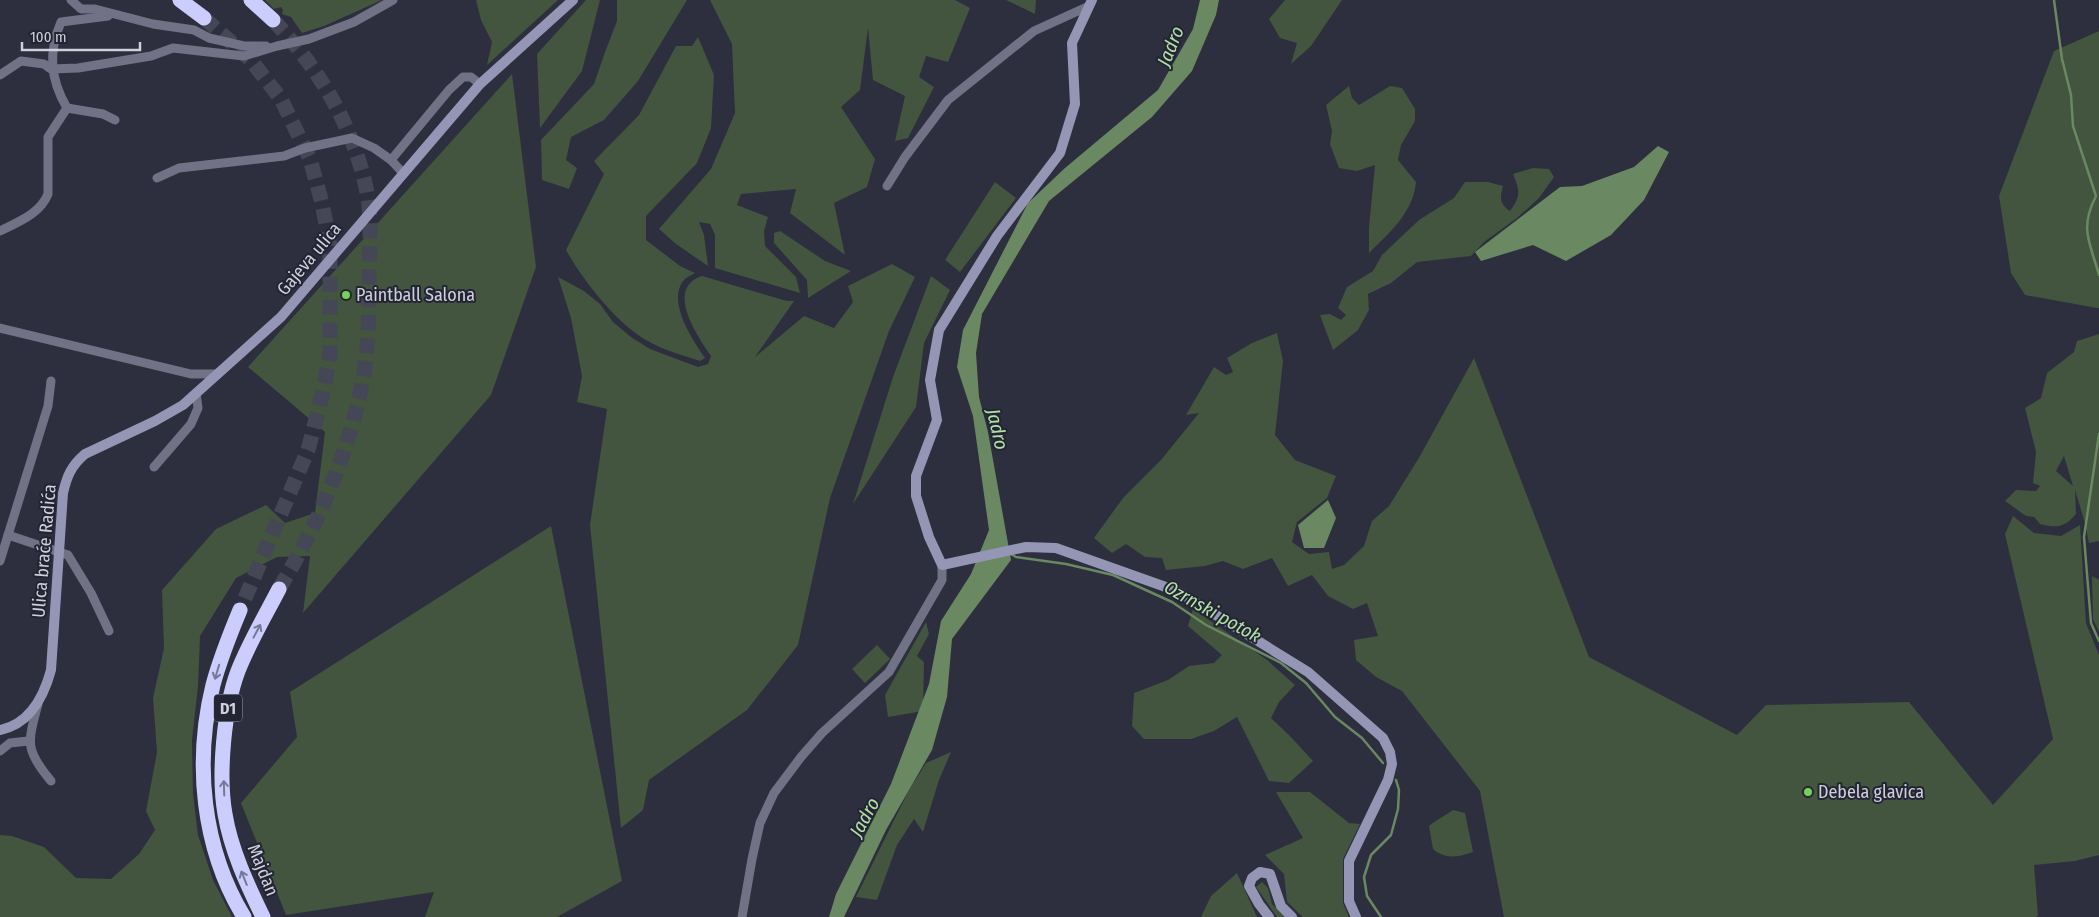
<svg xmlns="http://www.w3.org/2000/svg" width="2099" height="917" viewBox="0 0 2099 917" font-family="'Fira Sans Condensed',sans-serif">
<style>
.green{fill:#43543f;fill-rule:evenodd}
.water{fill:#6a8862}
.lines{fill:none;stroke-linecap:round;stroke-linejoin:round}
.stream{stroke:#6a8862;stroke-width:2.5}
.highway-tunnel{stroke:#454656;stroke-width:15;stroke-dasharray:15 8;stroke-linecap:butt}
.street{stroke:#717285;stroke-width:9}
.secondary{stroke:#9596b5;stroke-width:10}
.highway{stroke:#cbcdfc;stroke-width:15}
.oneway{stroke:#777898}
.poi-dot{fill:#77d259;stroke:#232434;stroke-width:2}
.labels{text-anchor:middle;stroke-width:4;stroke-linejoin:round;paint-order:stroke}
.shield{fill:#232434;stroke:#9c9ca9;stroke-width:1}
.shield-label{font-size:16px;font-weight:bold;fill:#d0d0db}
.street-label{font-size:18px;fill:#d0d0db;stroke:#232434}
.poi-label{font-size:18px;fill:#d0d0db;stroke:#232434;text-anchor:start}
.water-label{font-size:19px;font-style:italic;fill:#b2e1a4;stroke:#232434}
</style>
<rect width="100%" height="100%" fill="#2d2e3e"/>
<!-- green -->
<g class="green">
<polygon points="265,0 382,0 324,26 302,33 291,17 282,14 283,10 281,7 274,9"/>
<polygon points="476,0 558,0 487,65 492,42 481,20"/>
<polygon points="586,0 600,0 582,71 540,128 537,54"/>
<polygon points="617,0 687,0 638,81 604,120 571,137 566,160 577,168 569,189 542,180 541,140 594,84 605,52 617,21"/>
<polygon points="710,0 955,0 970,8 948,62 926,56 919,77 934,87 908,138 895,141 905,96 873,80 868,28 860,90 841,107 875,159 867,187 834,203 845,255 790,213 796,189 741,194 737,205 768,217 764,231 765,246 796,277 800,293 715,268 715,235 710,224 699,222 704,235 708,266 676,244 659,229 711,169 735,113 732,44"/>
<polygon points="1006,0 1036,0 1035,14"/>
<polygon points="1285,0 1342,0 1311,46 1291,64 1297,43 1280,38 1269,19"/>
<polygon points="2099,31 2099,308 2097,308 2025,295 2011,273 1999,196 2054,51"/>
<path d="M698,37L714,75L711,128L697,163L646,216V240L680,266L695,273C692,275 687,277 685,279C665,300 693,340 705,358L700,361C681,355 663,350 646,340C617,324 582,279 566,250L604,174L594,161L639,115L676,46H692Z"/>
<polygon points="512,74 536,267 491,395 303,613 310,556 277,557 236,578 200,636 198,686 192,740 193,794 198,835 213,880 232,917 0,917 0,835 12,836 44,847 76,878 111,879 139,854 155,830 146,811 157,752 153,698 164,648 162,590 216,529 266,505 285,523 315,513 325,432 248,367"/>
<path d="M1349,86L1352,98L1359,105L1390,86L1402,88L1415,109V121L1401,145L1398,160L1416,182C1413,213 1390,232 1369,253V227L1375,165L1357,171L1339,168L1330,144L1332,131L1326,105Z"/>
<path d="M1533,168L1549,169L1554,177L1539,198L1517,218L1484,242L1471,256L1417,262L1391,283L1368,294L1369,310L1358,330L1333,350L1320,315L1330,314L1341,320L1346,315L1338,308L1347,287L1373,271L1382,255L1419,220L1454,198L1465,182H1488L1503,186C1500,197 1499,204 1510,211C1521,196 1520,191 1513,174Z"/>
<polygon points="995,182 1016,198 960,272 945,260"/>
<polygon points="780,231 825,261 851,271 808,298 807,280 774,243 774,233"/>
<path d="M892,264L915,277L889,331L830,498L798,645L747,710L649,780L643,810L621,828L590,525L607,409L577,402L582,376L571,318L558,277L584,291L600,304L613,322L631,337L650,349L698,367L708,364L711,356C698,337 664,288 702,276L787,301H794L755,357L804,316L834,328L853,302L848,286Z"/>
<polygon points="931,276 950,290 924,343 916,407 853,504 893,377"/>
<polygon points="1277,333 1283,361 1275,435 1295,460 1336,476 1327,498 1297,522 1292,542 1309,554 1329,552 1332,569 1344,565 1364,546 1372,521 1389,506 1420,456 1474,358 1589,657 1737,735 1766,705 1909,702 1993,805 2053,739 2005,534 2013,516 2034,533 2061,536 2080,525 2086,623 2099,655 2099,855 2075,861 2034,865 2038,915 2036,917 1504,917 1480,791 1402,691 1376,677 1356,660 1354,640 1378,636 1367,603 1353,609 1328,596 1312,575 1288,586 1272,558 1243,569 1223,561 1205,566 1166,570 1162,558 1145,557 1126,544 1112,553 1094,538 1123,498 1161,460 1199,413 1186,415 1214,367 1226,375 1233,372 1227,358 1252,343"/>
<path d="M2099,334V541L2089,543L2085,523L2075,490L2076,514C2064,528 2057,528 2040,524L2034,517L2026,516L2005,501L2016,490L2036,491L2040,486L2033,483L2036,452L2025,408L2041,398L2047,373L2074,352L2077,341ZM2064,456L2073,486L2056,471Z"/>
<polygon points="551,526 622,881 557,917 425,917 434,892 286,915 241,803 297,737 290,692"/>
<polygon points="2092,576 2099,580 2099,632 2093,619"/>
<polygon points="1193,609 1267,660 1295,685 1279,702 1271,718 1290,736 1313,761 1289,783 1269,781 1237,717 1214,731 1191,739 1144,739 1132,726 1134,693 1168,680 1189,666 1214,663 1222,655 1188,626"/>
<polygon points="926,622 929,634 917,656 924,662 923,711 888,717 885,695"/>
<polygon points="877,645 890,659 865,683 852,669"/>
<polygon points="951,752 939,780 923,832 914,819 897,845 877,900 856,897 909,790 926,763"/>
<polygon points="1276,792 1310,792 1349,823 1360,824 1343,859 1343,903 1349,917 1303,917 1287,902 1284,874 1265,855 1303,838"/>
<path d="M1453,810L1465,813L1473,852C1458,857 1446,860 1433,849L1429,826C1437,819 1445,816 1453,810Z"/>
<polygon points="1237,873 1257,917 1201,917 1211,896"/>
<polygon points="1262,882 1268,888 1272,904 1285,917 1277,917 1256,887"/>
</g>
<!-- water -->
<g class="water">
<polygon points="1200,0 1219,0 1216,15 1192,71 1152,117 1049,201 982,314 976,353 979,397 988,432 1011,560 952,639 947,697 932,750 886,830 844,917 829,917 836,894 891,784 929,684 941,621 971,574 989,530 973,416 957,367 963,330 1028,203 1065,168 1158,90 1193,29"/>
<polygon points="1658,146 1669,152 1644,200 1611,235 1566,261 1533,245 1481,261 1475,252 1560,187 1582,186 1634,167"/>
<polygon points="1328,500 1336,518 1324,548 1304,548 1298,525"/>
</g>
<g class="lines">
<!-- stream -->
<g class="stream">
<path d="M2054,0L2062,59L2071,95L2073,126L2096,196C2079,229 2090,242 2099,275"/>
<polyline points="2099,434 2084,537 2091,623 2099,641"/>
<polyline points="1011,554 1016,557 1066,564 1113,575 1172,602 1206,625 1281,663 1306,683 1335,717 1362,738 1383,763"/>
<polyline points="1381,917 1367,896 1364,877 1371,855 1391,835 1398,809 1399,790 1396,780"/>
</g>
<!-- highway-tunnel -->
<g class="highway-tunnel">
<polyline points="204,18 250,59 281,99 310,159 322,203 330,245 330,355 322,396 308,450 240,610"/>
<path d="M273,20C320,69 356,130 368,198C372,225 369,254 369,281C369,311 369,342 364,372C351,450 319,522 279,589"/>
</g>
<!-- street -->
<g class="street">
<polyline points="71,0 81,9 95,9 153,24 194,30 209,38 244,46 266,46"/>
<polyline points="0,75 21,61 44,64 51,69 78,68 151,56 173,48 244,56 277,46 309,39 354,22 393,0"/>
<path d="M67,108C50,79 48,52 61,22L108,16"/>
<polyline points="391,160 449,90 463,77 471,77 480,84"/>
<polyline points="157,178 179,168 284,156 305,148 352,138 374,148 391,160 403,173"/>
<polyline points="887,186 905,157 948,100 1034,31 1089,6"/>
<path d="M0,231C18,222 40,214 48,194V137L67,108L103,114L115,120"/>
<polyline points="0,328 191,374 218,374"/>
<polyline points="154,467 191,424 198,408 196,393"/>
<polyline points="8,535 68,555 91,593 109,631"/>
<polyline points="0,561 48,406 51,381"/>
<path d="M38,704C28,742 24,749 51,781"/>
<polyline points="0,751 10,743 28,741"/>
<polyline points="742,917 752,859 760,823 774,793 801,757 822,733 889,672 942,580 942,565"/>
</g>
<!-- secondary -->
<g class="secondary">
<polyline points="1092,0 1072,43 1075,104 1060,153 997,236 939,330 930,380 937,420 916,476 916,496 929,537 942,565 1026,547 1056,548 1177,591 1308,672 1383,738 1390,752 1392,764 1388,780 1349,861 1349,901 1356,917"/>
<path d="M0,730C30,724 44,696 51,670L63,493C67,476 71,466 85,454L155,421L183,405L281,317L480,84L573,0"/>
<polyline points="1269,917 1259,904 1249,886 1252,878 1260,872 1270,874 1281,906 1292,917"/>
</g>
<!-- highway -->
<g class="highway">
<polyline points="180,0 204,18"/>
<polyline points="251,0 273,20"/>
<path d="M240,610C230,634 220,659 213,685C194,762 202,848 244,917"/>
<path d="M263,917C247,884 231,850 225,814C218,775 224,708 238,671C249,643 265,616 279,589"/>
</g>
</g>
<!-- one-way arrows -->
<defs><path id="oneway-shaft" d="M-6 0H5M1.5-3L5.5 0L1.5 3" fill="none" stroke-width="1.6" stroke-linecap="round" stroke-linejoin="round" transform="scale(1.25)"/></defs>
<g class="oneway">
<use href="#oneway-shaft" transform="translate(257 631) rotate(-62)"/>
<use href="#oneway-shaft" transform="translate(217 672) rotate(107)"/>
<use href="#oneway-shaft" transform="translate(224 788) rotate(-92)"/>
<use href="#oneway-shaft" transform="translate(244 878) rotate(-112)"/>
</g>
<!-- markers -->
<g class="poi-dot">
<circle cx="346" cy="295" r="5"/>
<circle cx="1808" cy="792" r="5"/>
</g>
<g class="labels">
<!-- shield labels -->
<rect class="shield" x="214" y="694.5" width="28" height="27" rx="4"/>
<g class="shield-label">
<text x="228" y="714">D1</text>
</g>
<!-- street labels -->
<g class="street-label">
<text transform="translate(309 259) rotate(-50)" y="6">Gajeva ulica</text>
<text transform="translate(44 551) rotate(-85)" y="6">Ulica braće Radića</text>
<text transform="translate(263 870) rotate(68)" y="6">Majdan</text>
</g>
<!-- poi labels -->
<g class="poi-label">
<text x="356" y="301">Paintball Salona</text>
<text x="1818" y="798">Debela glavica</text>
</g>
<!-- water labels -->
<g class="water-label">
<text transform="translate(1170 46) rotate(-68)" y="7">Jadro</text>
<text transform="translate(998 429) rotate(77)" y="7">Jadro</text>
<text transform="translate(1213 611) rotate(29)" y="7">Ozrnski potok</text>
<text transform="translate(864 817) rotate(-61)" y="7">Jadro</text>
</g>
</g>
<!-- scale -->
<path d="M22 42v8h118v-8" fill="none" stroke="#d0d0db" stroke-width="2.5"/>
<text x="30" y="42" font-size="15" fill="#d0d0db" stroke="#232434" stroke-width="4" paint-order="stroke">100 m</text>
</svg>
